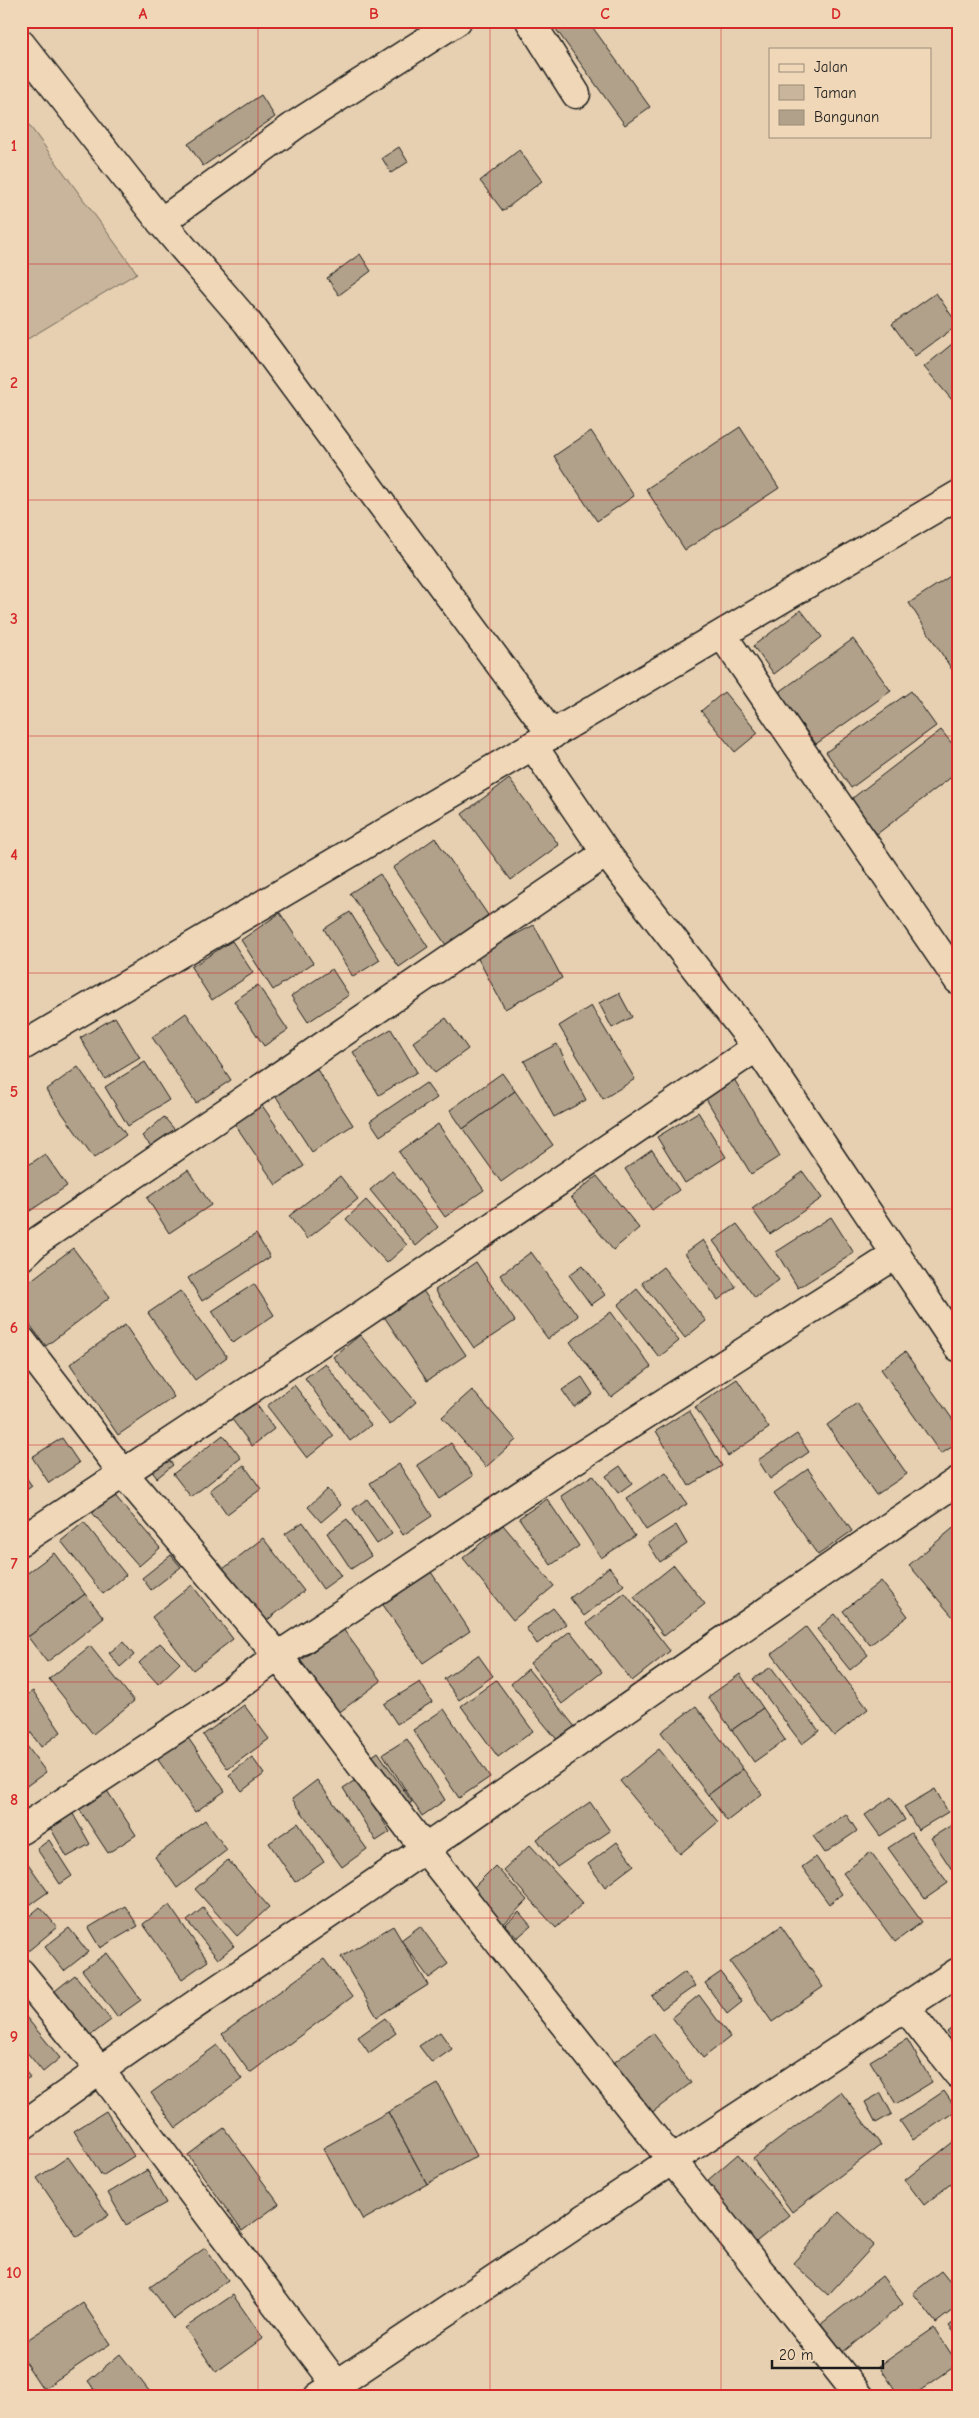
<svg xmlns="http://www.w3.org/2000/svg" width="979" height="2418" viewBox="0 0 979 2418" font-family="'Comic Neue',sans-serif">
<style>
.green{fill:#c9b59b;stroke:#72685c}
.building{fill:#b1a18a;stroke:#1c1c1c}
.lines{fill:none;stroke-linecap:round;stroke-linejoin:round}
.minor-casing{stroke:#1c1c1c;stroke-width:31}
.minor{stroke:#efd7b7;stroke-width:28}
.grid{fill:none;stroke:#d62828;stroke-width:1;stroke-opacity:0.55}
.neatline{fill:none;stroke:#d62828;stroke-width:2}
.grid-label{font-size:16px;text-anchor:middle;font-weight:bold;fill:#d62828}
</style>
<rect width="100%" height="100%" fill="#e7d0b1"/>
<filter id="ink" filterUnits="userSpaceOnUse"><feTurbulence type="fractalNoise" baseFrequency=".02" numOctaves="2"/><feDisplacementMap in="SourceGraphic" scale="10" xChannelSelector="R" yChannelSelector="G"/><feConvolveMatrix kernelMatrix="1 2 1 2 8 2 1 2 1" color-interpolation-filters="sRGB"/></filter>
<g filter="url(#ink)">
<!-- green -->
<polygon class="green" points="21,114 137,273 21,343"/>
<!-- building -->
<g class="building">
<polygon points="550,21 588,21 650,107 625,125"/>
<polygon points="261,95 275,117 203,166 188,144"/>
<polygon points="399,147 408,162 391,173 382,158"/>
<polygon points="519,150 542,181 503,211 480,181"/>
<polygon points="360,254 371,271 339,295 327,278"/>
<polygon points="936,293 958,325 915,356 892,324"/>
<polygon points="958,339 958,407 924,367"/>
<polygon points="740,427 779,488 685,550 646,489"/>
<polygon points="591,431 634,496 597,521 554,456"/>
<polygon points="958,571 958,679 909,603"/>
<polygon points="801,610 822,637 774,674 753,646"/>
<polygon points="853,639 891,691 816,744 778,693"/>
<polygon points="911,691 936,726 851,788 826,752"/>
<polygon points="724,692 758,733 735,752 701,711"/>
<polygon points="941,730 958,751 958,772 877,834 850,800"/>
<polygon points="509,779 559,845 511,880 462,814"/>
<polygon points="435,838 488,915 446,945 393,868"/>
<polygon points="380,874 428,947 399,967 350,893"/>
<polygon points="350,912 380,960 353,977 324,929"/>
<polygon points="280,913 313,963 273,990 241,940"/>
<polygon points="534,925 562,978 505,1009 476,955"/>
<polygon points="232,941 253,973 212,1000 191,967"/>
<polygon points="332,969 349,995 308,1022 291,996"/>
<polygon points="258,985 288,1030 264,1046 234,1001"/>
<polygon points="619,993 632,1017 612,1028 599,1003"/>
<polygon points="591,1006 635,1079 603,1099 559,1026"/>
<polygon points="186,1013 231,1080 196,1103 152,1037"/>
<polygon points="115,1017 140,1058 105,1079 80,1038"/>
<polygon points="446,1018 468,1049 435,1073 413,1042"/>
<polygon points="391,1029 417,1072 379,1095 353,1052"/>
<polygon points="557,1044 586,1100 554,1117 524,1061"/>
<polygon points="145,1062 169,1100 128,1126 105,1087"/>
<polygon points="78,1067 126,1135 94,1158 46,1090"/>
<polygon points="316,1068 353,1125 312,1152 275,1095"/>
<polygon points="502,1073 515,1091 463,1129 450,1110"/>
<polygon points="734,1079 780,1156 751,1174 705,1097"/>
<polygon points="426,1083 437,1098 380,1136 370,1121"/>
<polygon points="515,1091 553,1145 501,1182 463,1129"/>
<polygon points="259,1101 304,1166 276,1185 232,1120"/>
<polygon points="698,1112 726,1157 685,1183 657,1137"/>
<polygon points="164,1117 181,1137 159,1155 142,1136"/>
<polygon points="438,1124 484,1190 445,1217 399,1152"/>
<polygon points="652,1150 679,1190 652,1210 625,1169"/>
<polygon points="45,1154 67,1186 21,1217 21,1170"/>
<polygon points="188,1170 211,1205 169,1233 147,1198"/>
<polygon points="392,1171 438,1227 416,1246 370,1190"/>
<polygon points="803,1172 822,1198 770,1234 752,1209"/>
<polygon points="340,1176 358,1199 307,1239 289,1216"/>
<polygon points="597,1176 639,1228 613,1250 571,1197"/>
<polygon points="366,1200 407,1245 387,1263 346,1219"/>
<polygon points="831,1217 854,1253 798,1288 776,1252"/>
<polygon points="737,1224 779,1280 755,1298 713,1241"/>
<polygon points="256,1234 270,1257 202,1301 188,1278"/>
<polygon points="703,1240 736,1287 718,1300 685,1253"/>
<polygon points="73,1248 110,1297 46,1346 21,1313 21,1288"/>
<polygon points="531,1252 578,1316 548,1339 500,1275"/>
<polygon points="476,1262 515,1321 474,1348 435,1290"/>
<polygon points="583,1265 605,1295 591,1305 569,1275"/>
<polygon points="663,1267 706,1321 685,1338 642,1283"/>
<polygon points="254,1284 274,1315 233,1343 212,1311"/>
<polygon points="422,1289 466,1355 427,1381 383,1315"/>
<polygon points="637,1289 679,1341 659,1357 618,1305"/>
<polygon points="180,1291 227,1357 195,1380 148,1313"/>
<polygon points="611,1312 651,1367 611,1397 570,1342"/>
<polygon points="125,1325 174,1397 118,1435 70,1364"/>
<polygon points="360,1335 416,1402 390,1425 333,1357"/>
<polygon points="905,1352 958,1427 958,1443 941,1454 881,1369"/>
<polygon points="325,1363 371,1425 350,1441 305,1378"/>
<polygon points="582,1377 593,1394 574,1407 562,1390"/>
<polygon points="737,1379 769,1428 728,1456 695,1407"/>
<polygon points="294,1385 334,1436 307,1458 267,1406"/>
<polygon points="472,1390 516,1440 486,1467 442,1417"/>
<polygon points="251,1397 274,1429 252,1446 228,1414"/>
<polygon points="857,1403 907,1474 876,1495 827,1425"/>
<polygon points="689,1410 722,1466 689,1486 656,1431"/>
<polygon points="797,1434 809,1452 770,1479 758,1460"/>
<polygon points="223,1435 241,1458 191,1497 173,1474"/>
<polygon points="62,1438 79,1463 49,1483 32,1457"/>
<polygon points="451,1443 473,1476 439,1499 417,1465"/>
<polygon points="163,1452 173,1465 157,1478 147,1465"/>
<polygon points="399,1464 432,1516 403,1535 370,1483"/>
<polygon points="244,1465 261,1489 227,1514 210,1490"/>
<polygon points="620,1466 632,1483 618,1493 606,1476"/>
<polygon points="808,1469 852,1531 818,1555 774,1493"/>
<polygon points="21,1470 32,1486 21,1494"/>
<polygon points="666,1472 687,1504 646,1530 626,1498"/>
<polygon points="593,1475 635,1536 601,1558 561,1496"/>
<polygon points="327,1489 341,1505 321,1522 308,1507"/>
<polygon points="111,1491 160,1548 139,1566 89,1509"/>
<polygon points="367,1499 392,1534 377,1544 353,1509"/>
<polygon points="547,1499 579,1546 551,1565 519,1518"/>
<polygon points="347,1519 371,1556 351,1569 327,1533"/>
<polygon points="84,1522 126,1575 103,1594 61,1541"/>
<polygon points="303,1522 341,1576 323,1589 285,1534"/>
<polygon points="958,1524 958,1623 909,1565"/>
<polygon points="503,1525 554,1586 513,1620 463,1558"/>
<polygon points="676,1525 687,1544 660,1562 648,1543"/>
<polygon points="263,1538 304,1591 255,1630 214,1576"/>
<polygon points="54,1553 85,1594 28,1637 21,1628 21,1578"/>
<polygon points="171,1555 181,1567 151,1590 142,1578"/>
<polygon points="674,1565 705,1604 664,1636 634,1597"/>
<polygon points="427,1566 470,1631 423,1663 379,1599"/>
<polygon points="609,1567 624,1585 584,1616 570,1598"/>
<polygon points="881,1581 908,1616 870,1645 843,1611"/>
<polygon points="192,1585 233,1639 193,1670 152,1617"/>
<polygon points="625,1593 670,1651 632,1681 587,1623"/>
<polygon points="85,1594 104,1618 47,1662 28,1637"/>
<polygon points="553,1608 566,1624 537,1644 526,1628"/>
<polygon points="835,1614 868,1655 850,1670 817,1629"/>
<polygon points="806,1627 868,1709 834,1736 772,1654"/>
<polygon points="343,1629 381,1681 333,1717 296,1664"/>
<polygon points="570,1631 602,1672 562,1704 530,1663"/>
<polygon points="123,1642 134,1655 120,1667 109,1653"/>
<polygon points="160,1643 180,1663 158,1684 139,1663"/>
<polygon points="90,1646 134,1701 93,1734 49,1679"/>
<polygon points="478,1655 493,1676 459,1700 444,1679"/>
<polygon points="771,1667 819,1731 802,1744 753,1679"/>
<polygon points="528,1669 576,1728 559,1742 511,1684"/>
<polygon points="740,1674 763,1708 732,1730 708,1697"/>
<polygon points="496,1680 533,1731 498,1757 461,1706"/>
<polygon points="420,1682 432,1702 397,1724 384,1704"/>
<polygon points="33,1691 61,1732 41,1747 21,1719 21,1699"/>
<polygon points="244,1705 269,1739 228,1769 203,1735"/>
<polygon points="696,1706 743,1769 708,1795 661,1732"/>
<polygon points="763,1708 785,1740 754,1762 732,1730"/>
<polygon points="444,1709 490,1777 459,1798 413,1730"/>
<polygon points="186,1735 225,1791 195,1812 156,1757"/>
<polygon points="21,1738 46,1772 21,1790"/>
<polygon points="407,1739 445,1800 422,1816 383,1754"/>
<polygon points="659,1749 718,1822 680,1854 620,1781"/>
<polygon points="378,1752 412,1802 397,1811 364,1762"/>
<polygon points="252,1757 264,1774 242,1791 229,1775"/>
<polygon points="743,1769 762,1794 727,1821 708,1795"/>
<polygon points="357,1779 390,1832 376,1841 343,1788"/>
<polygon points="317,1780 367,1849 342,1867 292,1799"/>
<polygon points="102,1783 136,1835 108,1853 74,1801"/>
<polygon points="935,1789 948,1812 918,1830 904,1807"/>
<polygon points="891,1797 905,1820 880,1836 865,1815"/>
<polygon points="590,1802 610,1831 557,1867 537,1839"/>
<polygon points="69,1807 90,1844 67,1857 46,1820"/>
<polygon points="846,1814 857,1831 825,1853 813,1836"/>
<polygon points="205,1820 227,1850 177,1888 155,1857"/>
<polygon points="958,1821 958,1879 931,1838"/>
<polygon points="298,1823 324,1862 295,1882 269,1843"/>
<polygon points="911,1833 948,1883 925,1899 888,1848"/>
<polygon points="49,1840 72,1876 60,1884 37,1849"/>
<polygon points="617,1842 634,1865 605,1887 588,1864"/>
<polygon points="530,1845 583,1903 556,1928 503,1870"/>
<polygon points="871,1852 922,1922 895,1942 843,1873"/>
<polygon points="816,1857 842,1894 829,1904 802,1867"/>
<polygon points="24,1858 48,1892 21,1911 21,1860"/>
<polygon points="228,1860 269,1907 237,1936 195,1889"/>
<polygon points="495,1866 527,1900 498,1930 465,1896"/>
<polygon points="169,1905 208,1961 182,1979 143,1924"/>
<polygon points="125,1906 138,1926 100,1948 88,1928"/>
<polygon points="40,1907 57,1927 21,1957 21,1923"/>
<polygon points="203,1908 234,1946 218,1959 187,1921"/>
<polygon points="519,1912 531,1926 517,1938 505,1925"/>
<polygon points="393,1926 428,1985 377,2017 341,1957"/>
<polygon points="420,1926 448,1964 429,1978 401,1940"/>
<polygon points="781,1926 823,1987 772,2022 730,1962"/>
<polygon points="69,1928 88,1952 64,1971 45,1947"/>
<polygon points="107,1953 141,2000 117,2017 82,1970"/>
<polygon points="324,1959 352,1997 250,2073 222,2034"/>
<polygon points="685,1972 695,1986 662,2009 652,1996"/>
<polygon points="721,1972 742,2002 727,2014 705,1983"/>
<polygon points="75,1975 111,2020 86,2039 51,1994"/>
<polygon points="699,1995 730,2037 703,2058 672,2017"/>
<polygon points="21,2011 60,2058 43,2072 21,2045"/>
<polygon points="385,2018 396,2033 369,2053 358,2037"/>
<polygon points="958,2024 958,2047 947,2032"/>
<polygon points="440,2032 452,2049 432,2063 419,2046"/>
<polygon points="653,2033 691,2083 642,2120 604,2070"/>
<polygon points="907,2039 932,2082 896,2104 870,2061"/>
<polygon points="217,2045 242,2079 176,2128 151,2093"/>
<polygon points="21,2066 30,2077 21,2083"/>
<polygon points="438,2084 477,2156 427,2184 388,2112"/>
<polygon points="944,2091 957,2110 913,2140 900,2121"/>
<polygon points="841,2092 881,2145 792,2212 753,2159"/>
<polygon points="881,2093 892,2114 876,2123 865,2102"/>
<polygon points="106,2111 134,2156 102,2176 74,2131"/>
<polygon points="388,2112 427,2184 363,2220 323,2148"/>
<polygon points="224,2128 279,2204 242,2231 188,2155"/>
<polygon points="958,2138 958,2178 924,2205 905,2180"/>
<polygon points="738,2154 789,2215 751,2246 700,2187"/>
<polygon points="68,2157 109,2215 77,2237 37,2178"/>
<polygon points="147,2170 166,2203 126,2225 108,2193"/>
<polygon points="839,2212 874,2245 828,2295 793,2263"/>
<polygon points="205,2248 228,2280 174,2319 150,2287"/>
<polygon points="941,2271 958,2292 958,2306 936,2323 913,2293"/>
<polygon points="882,2276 903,2304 843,2352 821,2324"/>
<polygon points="233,2295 263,2338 216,2372 185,2328"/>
<polygon points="83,2303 110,2344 43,2389 21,2356 21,2344"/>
<polygon points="958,2319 958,2337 949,2326"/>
<polygon points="934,2328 958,2364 911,2397 900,2397 879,2366"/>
<polygon points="120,2354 154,2397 100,2397 88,2381"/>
</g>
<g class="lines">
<defs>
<g id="minor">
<polyline points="530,21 576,94"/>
<polyline points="21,44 161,222 247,322 552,735"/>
<polyline points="161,222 298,123 457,21"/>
<polyline points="723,636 958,980"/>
<polyline points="533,746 606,853 757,1047 958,1347"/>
<polyline points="21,1047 958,495"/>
<polyline points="21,1257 39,1240 606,853"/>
<polyline points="21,1340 124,1474 278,1656 425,1849 860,2397"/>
<polyline points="21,1541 347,1325 757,1047"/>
<polyline points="21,1830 208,1708 278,1656 571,1462 897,1254"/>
<polyline points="21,1973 99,2069 336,2384"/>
<polyline points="905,2007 958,2074"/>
<path d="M21,2127C153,2030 291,1941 426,1848C603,1726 778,1600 958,1481"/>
<polyline points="318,2397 672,2160 958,1972"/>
</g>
</defs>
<!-- minor casing -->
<use href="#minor" class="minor-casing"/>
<!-- minor -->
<use href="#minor" class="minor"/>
</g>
</g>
<!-- grid -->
<path class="grid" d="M258,21V2397M490,21V2397M721,21V2397M21,264H958M21,500H958M21,736H958M21,973H958M21,1209H958M21,1445H958M21,1682H958M21,1918H958M21,2154H958"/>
<!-- margin -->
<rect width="979" height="2418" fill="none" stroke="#efd7b7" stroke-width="55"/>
<!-- legend -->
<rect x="769" y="48" width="162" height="90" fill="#efd7b7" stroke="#9b8c79"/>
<rect x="779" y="64" width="25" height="8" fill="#efd7b7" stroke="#9b8c79"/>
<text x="814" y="72" font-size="15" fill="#1c1c1c">Jalan</text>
<rect x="779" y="85" width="25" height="15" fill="#c9b59b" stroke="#9b8c79"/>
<text x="814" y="98" font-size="15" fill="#1c1c1c">Taman</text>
<rect x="779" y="110" width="25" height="15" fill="#b1a18a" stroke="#9b8c79"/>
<text x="814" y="122" font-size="15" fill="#1c1c1c">Bangunan</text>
<!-- scale -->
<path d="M772 2360v8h111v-8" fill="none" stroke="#1c1c1c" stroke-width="2.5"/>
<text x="779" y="2360" font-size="15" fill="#1c1c1c" stroke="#efd7b7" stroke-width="4" paint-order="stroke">20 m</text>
<rect x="28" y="28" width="924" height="2362" class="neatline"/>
<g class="grid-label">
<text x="143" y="19">A</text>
<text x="374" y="19">B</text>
<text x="605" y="19">C</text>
<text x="836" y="19">D</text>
<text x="14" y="151">1</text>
<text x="14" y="388">2</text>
<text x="14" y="624">3</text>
<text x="14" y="860">4</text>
<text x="14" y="1097">5</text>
<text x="14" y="1333">6</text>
<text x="14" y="1569">7</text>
<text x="14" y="1805">8</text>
<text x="14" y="2042">9</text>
<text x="14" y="2278">10</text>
</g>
</svg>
